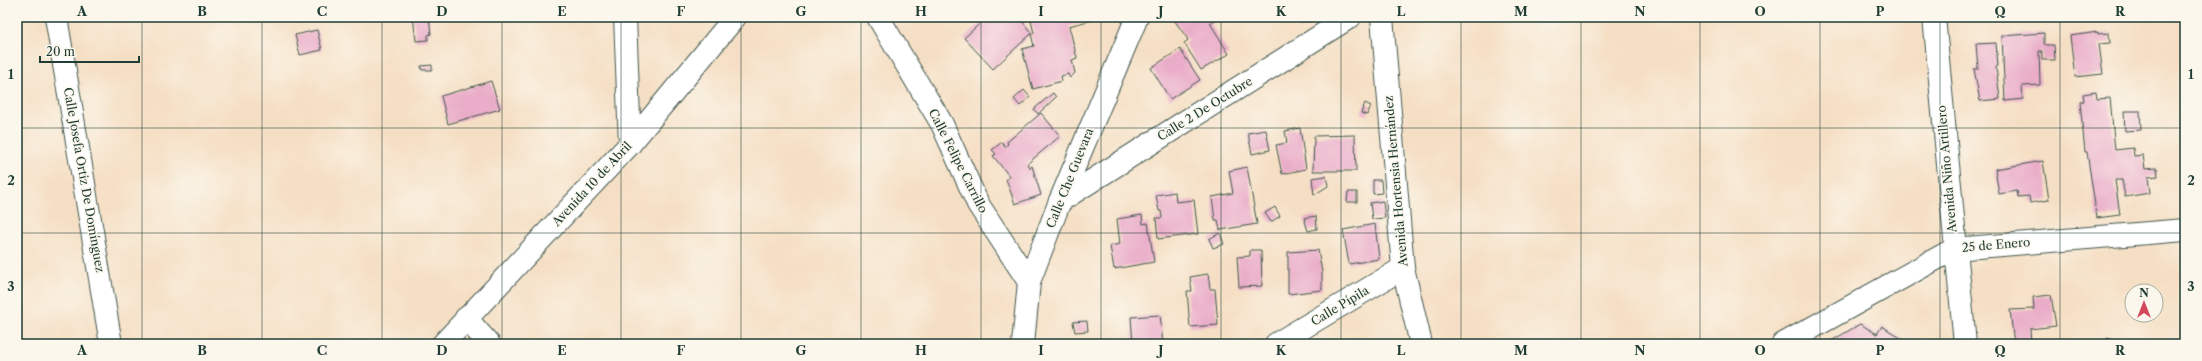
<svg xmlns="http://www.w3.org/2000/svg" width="2202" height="361" viewBox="0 0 2202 361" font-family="'Libre Caslon Text',serif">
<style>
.building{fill:#eaadc9}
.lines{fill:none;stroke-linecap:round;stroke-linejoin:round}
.minor-casing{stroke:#3f554a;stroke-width:24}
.tertiary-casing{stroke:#3f554a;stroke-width:24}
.minor{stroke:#fff;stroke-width:22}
.tertiary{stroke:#fff;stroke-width:22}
.grid{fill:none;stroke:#1f3d34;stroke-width:1;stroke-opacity:0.55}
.labels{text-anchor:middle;stroke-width:3;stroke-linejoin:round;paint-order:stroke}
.street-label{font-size:12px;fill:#1f3d34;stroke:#fbf7ec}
.neatline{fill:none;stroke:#1f3d34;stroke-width:1.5}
.grid-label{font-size:13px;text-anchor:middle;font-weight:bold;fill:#1f3d34}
</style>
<rect width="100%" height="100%" fill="#fbf7ec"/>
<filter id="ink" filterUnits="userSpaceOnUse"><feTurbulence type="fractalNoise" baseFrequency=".025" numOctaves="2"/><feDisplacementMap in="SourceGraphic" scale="8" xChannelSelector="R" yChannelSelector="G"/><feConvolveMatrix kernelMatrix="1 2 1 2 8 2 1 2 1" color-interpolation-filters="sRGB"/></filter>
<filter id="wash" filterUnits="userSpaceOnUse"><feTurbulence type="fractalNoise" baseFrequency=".012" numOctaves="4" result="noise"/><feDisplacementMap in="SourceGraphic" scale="16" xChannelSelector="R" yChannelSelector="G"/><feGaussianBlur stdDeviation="0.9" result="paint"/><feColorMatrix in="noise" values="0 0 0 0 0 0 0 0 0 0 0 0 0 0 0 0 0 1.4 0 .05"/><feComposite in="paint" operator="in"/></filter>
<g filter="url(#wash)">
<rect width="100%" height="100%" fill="#f5dfc4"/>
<g id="blocks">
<!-- building -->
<g class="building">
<polygon points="413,17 429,17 431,34 428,35 428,40 416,41"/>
<polygon points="987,17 1019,17 1032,34 1034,33 1030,17 1092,17 1092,20 1069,26 1077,58 1072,60 1075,73 1070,78 1068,74 1061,76 1062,81 1033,89 1022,49 1034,46 1031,34 993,69 964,38"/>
<polygon points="1172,17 1221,17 1210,23 1229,54 1201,70 1184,43 1188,40 1187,38"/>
<polygon points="1269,17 1284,17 1284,18 1270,20"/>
<polygon points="1299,17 1337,17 1319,27 1319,20 1300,22"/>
<polygon points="317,30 322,50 300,55 295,35"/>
<polygon points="2098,32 2098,34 2109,33 2110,43 2099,44 2103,74 2075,77 2070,36"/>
<polygon points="2044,33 2044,45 2054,45 2055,60 2042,60 2042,51 2039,51 2040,85 2022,86 2023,99 2005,101 2002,36"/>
<polygon points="1996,43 1998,66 1996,67 2000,99 1980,101 1974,69 1978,69 1976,44"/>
<polygon points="1180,49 1200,80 1170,99 1151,68"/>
<polygon points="432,65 432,70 422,70 421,66"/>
<polygon points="491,81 500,109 448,124 441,96"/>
<polygon points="1024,90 1030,97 1020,106 1014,99"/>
<polygon points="2096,92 2097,99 2110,98 2115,150 2133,148 2134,156 2143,155 2145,169 2157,168 2158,176 2148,177 2150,193 2125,197 2122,180 2115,180 2120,215 2097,218 2087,152 2085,152 2080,102 2084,101 2083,94"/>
<polygon points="1053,93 1056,97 1038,114 1034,109"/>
<polygon points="1365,103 1371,106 1367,115 1361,113"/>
<polygon points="2124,111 2140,111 2141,130 2125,131"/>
<polygon points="1041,113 1060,136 1027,164 1030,168 1032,166 1041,195 1015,204 1006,179 1010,177 993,156 996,154 992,150 1002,142 1005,147 1008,144 1007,142"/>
<polygon points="1300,128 1306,169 1282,174 1276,145 1287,143 1285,131"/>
<polygon points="1266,130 1270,150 1252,154 1248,133"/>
<polygon points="1355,135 1356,171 1313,171 1314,136"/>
<polygon points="2043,161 2049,200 2030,203 2029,196 2018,197 2017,191 1999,194 1995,169"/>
<polygon points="1247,167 1257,224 1220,230 1218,220 1215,220 1212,197 1233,193 1229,171"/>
<polygon points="1326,176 1328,186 1314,195 1312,178"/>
<polygon points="1373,180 1381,180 1382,193 1373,194"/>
<polygon points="1175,192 1176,202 1194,200 1198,234 1158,239 1156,218 1162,218 1161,211 1159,211 1156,195"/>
<polygon points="1348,192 1357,192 1357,202 1347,202"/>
<polygon points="1383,201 1385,218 1372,219 1370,203"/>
<polygon points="1275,207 1280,216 1271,222 1265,213"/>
<polygon points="1142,215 1143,224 1148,223 1154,262 1114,269 1110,246 1120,244 1117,219"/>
<polygon points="1316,216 1317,229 1308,231 1304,218"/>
<polygon points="1375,224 1379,259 1349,264 1343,230"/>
<polygon points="1220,233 1224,244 1213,248 1209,239"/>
<polygon points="1250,250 1261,250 1262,286 1239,287 1237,257 1250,256"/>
<polygon points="1318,250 1322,272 1322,290 1288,294 1288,252"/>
<polygon points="1208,274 1210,289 1215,289 1218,325 1190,327 1187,291 1192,291 1190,277"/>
<polygon points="2051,295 2056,326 2030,329 2031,344 2014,344 2010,310 2034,309 2033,297"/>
<polygon points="1160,315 1163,344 1133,344 1131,317"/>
<polygon points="1087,321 1088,331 1075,332 1073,322"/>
<polygon points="1860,324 1877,334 1882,326 1910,344 1826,344"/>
<polygon points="2107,337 2131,344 2105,344"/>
</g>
</g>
</g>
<g filter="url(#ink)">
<use href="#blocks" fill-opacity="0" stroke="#3f554a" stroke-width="1"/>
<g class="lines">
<defs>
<g id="minor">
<polyline points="56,17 111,344"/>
<polyline points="625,17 630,144"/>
<polyline points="878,17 942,124 978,204 1029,282"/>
<polyline points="1382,17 1403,268 1421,344"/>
<polyline points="1934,17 1965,344"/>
<polyline points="1060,201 1350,17"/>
<polyline points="466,318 489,344"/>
<polyline points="1023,344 1029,282 1060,201 1137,17"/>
<polyline points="1276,344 1403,268"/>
<polyline points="1783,344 1954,249 2185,230"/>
</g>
<polyline id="tertiary" points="443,344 630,144 735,17"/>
</defs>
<!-- minor casing -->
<use href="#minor" class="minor-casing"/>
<!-- tertiary casing -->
<use href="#tertiary" class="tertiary-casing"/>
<!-- minor -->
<use href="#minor" class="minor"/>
<!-- tertiary -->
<use href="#tertiary" class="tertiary"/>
</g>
</g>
<!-- grid -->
<path class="grid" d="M142,17V344M262,17V344M382,17V344M502,17V344M621,17V344M741,17V344M861,17V344M981,17V344M1101,17V344M1221,17V344M1341,17V344M1461,17V344M1581,17V344M1700,17V344M1820,17V344M1940,17V344M2060,17V344M17,128H2185M17,233H2185"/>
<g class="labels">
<!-- street labels -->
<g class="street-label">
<text transform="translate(1205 109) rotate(-32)" y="4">Calle 2 De Octubre</text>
<text transform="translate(958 161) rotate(63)" y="4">Calle Felipe Carrillo</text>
<text transform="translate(1947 169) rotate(-95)" y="4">Avenida Niño Artillero</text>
<text transform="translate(1070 178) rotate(-68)" y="4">Calle Che Guevara</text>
<text transform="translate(84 180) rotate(80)" y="4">Calle Josefa Ortiz De Domínguez</text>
<text transform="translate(1396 181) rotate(-95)" y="4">Avenida Hortensia Hernández</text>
<text transform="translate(592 184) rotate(-47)" y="4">Avenida 10 de Abril</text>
<text transform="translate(1996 245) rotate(-5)" y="4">25 de Enero</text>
<text transform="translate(1340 306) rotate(-31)" y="4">Calle Pípila</text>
</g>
</g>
<!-- margin -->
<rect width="2202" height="361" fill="none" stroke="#fbf7ec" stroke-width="44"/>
<!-- north arrow -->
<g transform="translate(2144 303)"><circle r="19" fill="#fbf7ec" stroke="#a3ada2"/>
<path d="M0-3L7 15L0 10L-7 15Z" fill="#d1495b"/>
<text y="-6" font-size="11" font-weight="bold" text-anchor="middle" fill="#1f3d34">N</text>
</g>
<!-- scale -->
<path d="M40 56v6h99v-6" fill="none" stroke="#1f3d34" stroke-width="2"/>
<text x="46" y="56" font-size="12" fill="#1f3d34" stroke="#fbf7ec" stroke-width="3" paint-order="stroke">20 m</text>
<rect x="22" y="22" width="2158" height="317" class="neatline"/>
<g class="grid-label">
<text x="82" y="16">A</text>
<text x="202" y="16">B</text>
<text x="322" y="16">C</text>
<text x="442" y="16">D</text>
<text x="562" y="16">E</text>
<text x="681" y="16">F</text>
<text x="801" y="16">G</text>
<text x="921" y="16">H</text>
<text x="1041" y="16">I</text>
<text x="1161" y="16">J</text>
<text x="1281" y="16">K</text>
<text x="1401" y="16">L</text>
<text x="1521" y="16">M</text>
<text x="1640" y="16">N</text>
<text x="1760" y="16">O</text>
<text x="1880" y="16">P</text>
<text x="2000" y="16">Q</text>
<text x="2120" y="16">R</text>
<text x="11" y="79">1</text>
<text x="2191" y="79">1</text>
<text x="11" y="185">2</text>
<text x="2191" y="185">2</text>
<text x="11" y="291">3</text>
<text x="2191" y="291">3</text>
<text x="82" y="355">A</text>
<text x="202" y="355">B</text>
<text x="322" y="355">C</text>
<text x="442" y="355">D</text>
<text x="562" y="355">E</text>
<text x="681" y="355">F</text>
<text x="801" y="355">G</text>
<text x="921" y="355">H</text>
<text x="1041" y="355">I</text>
<text x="1161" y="355">J</text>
<text x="1281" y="355">K</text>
<text x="1401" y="355">L</text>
<text x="1521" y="355">M</text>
<text x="1640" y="355">N</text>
<text x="1760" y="355">O</text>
<text x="1880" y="355">P</text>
<text x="2000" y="355">Q</text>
<text x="2120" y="355">R</text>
</g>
</svg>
